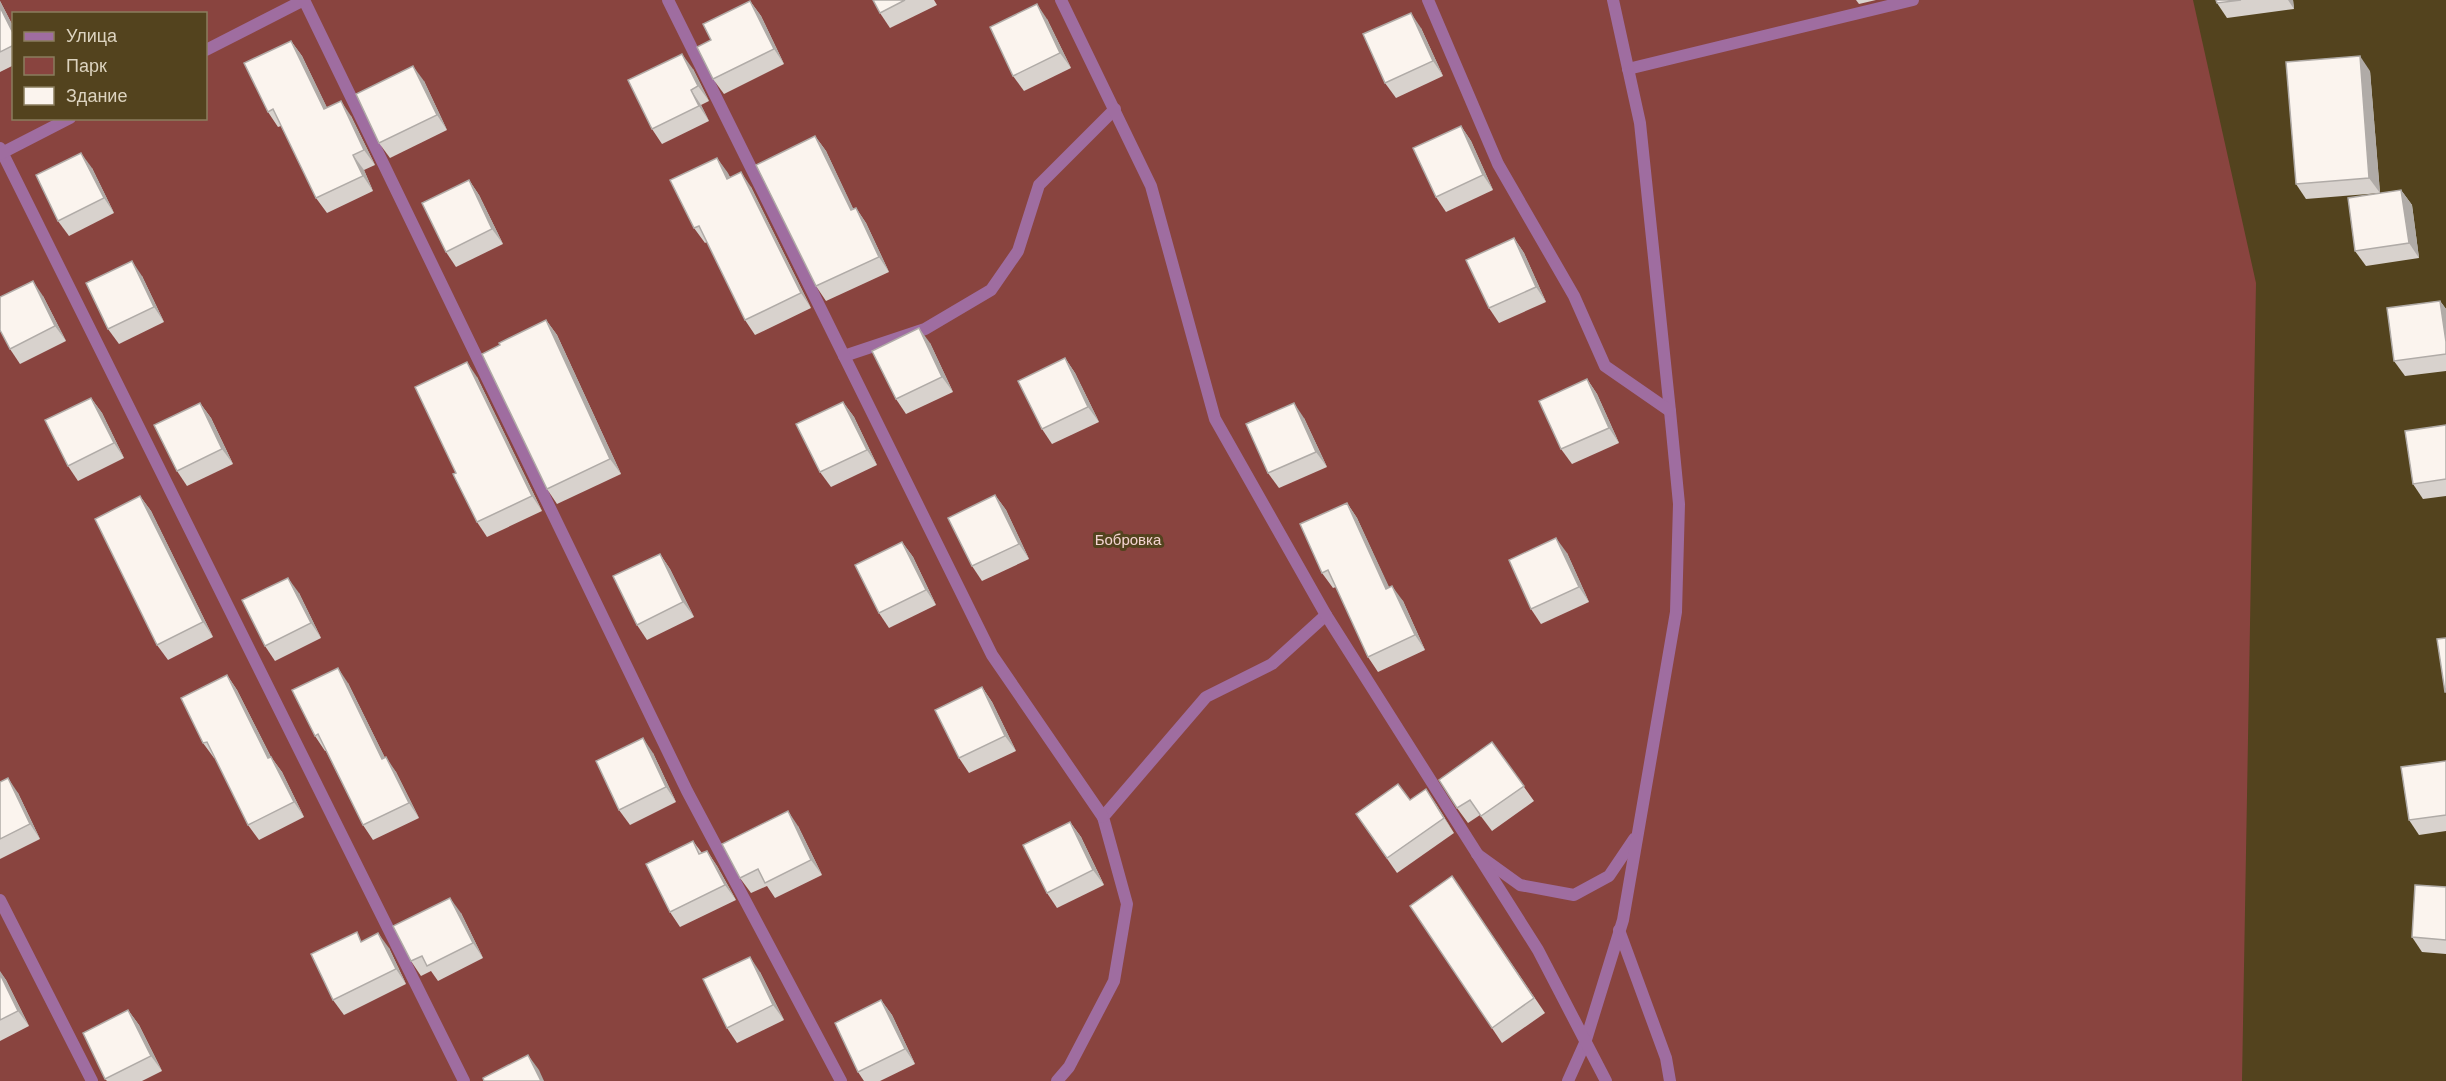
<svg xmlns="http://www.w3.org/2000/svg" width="2446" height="1081" viewBox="0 0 2446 1081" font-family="Helvetica,sans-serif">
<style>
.green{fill:#89443f;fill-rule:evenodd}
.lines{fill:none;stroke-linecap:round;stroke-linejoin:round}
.service{stroke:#9f6da0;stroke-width:12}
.minor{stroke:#9f6da0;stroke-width:12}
.wall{fill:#d8d2cd}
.shaded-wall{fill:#b0aba7}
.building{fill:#fbf4ee;stroke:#b0aba7;stroke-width:1.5}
.labels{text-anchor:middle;stroke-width:6;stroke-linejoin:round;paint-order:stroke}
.park-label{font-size:15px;fill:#f4d4d1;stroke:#53431e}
</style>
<rect width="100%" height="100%" fill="#53431e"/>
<!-- green -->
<path class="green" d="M0,0H2193L2256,283L2242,1081H0ZM14,14H206V118H14Z"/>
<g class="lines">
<!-- service -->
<g class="service">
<polyline points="1628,69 1913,0"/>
<polyline points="844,356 925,329 991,290 1018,251 1039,185 1115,109"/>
<polyline points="1477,854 1520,885 1574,895 1609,876 1634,839"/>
<polyline points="1619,930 1666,1058 1670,1081"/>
<polyline points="1057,1081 1069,1067 1114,981 1127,904 1103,817 1206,697 1272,664 1326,615"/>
<polyline points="1568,1081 1585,1043 1623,920 1676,612 1679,504 1670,411 1640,123 1613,0"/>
</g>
<!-- minor -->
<g class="minor">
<polyline points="668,0 992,655 1103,817"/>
<polyline points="1061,0 1151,186 1215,419 1326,615 1538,950 1606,1081"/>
<polyline points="1428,0 1498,164 1574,296 1605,366 1670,411"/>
<polyline points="206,50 304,0 687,791 841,1081"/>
<polyline points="0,148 464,1081"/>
<polyline points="0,154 70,118"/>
<polyline points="0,900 92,1081"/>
</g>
</g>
<!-- wall -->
<g class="wall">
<polygon points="873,0 934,0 937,5 890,28 880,13"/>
<polygon points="1856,0 1876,0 1859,4"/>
<polygon points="2216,0 2293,0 2294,9 2227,18 2217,3"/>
<polygon points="0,1 14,28 14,65 0,72"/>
<polygon points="750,1 761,16 784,64 724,94 713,79"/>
<polygon points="1047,19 1071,68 1024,91 1013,76"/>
<polygon points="1421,28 1443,76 1396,98 1385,83"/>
<polygon points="291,41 302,56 327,108 351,116 375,165 364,170 373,191 327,213 316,198 281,126 278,127 268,112"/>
<polygon points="693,69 709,101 701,105 709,121 662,144 652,129"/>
<polygon points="2370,71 2380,193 2306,199 2296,184"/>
<polygon points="424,81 447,130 390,158 379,143"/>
<polygon points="1461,126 1471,141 1493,190 1446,212 1436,197"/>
<polygon points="815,136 826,151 853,209 856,208 866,223 889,272 826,301 816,286"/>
<polygon points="717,158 730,177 751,187 811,308 755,335 745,320 707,242 705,243 694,228"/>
<polygon points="92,168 114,213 69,236 58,221"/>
<polygon points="469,180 479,195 503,244 456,267 446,252"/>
<polygon points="2401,190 2412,205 2419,258 2366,266 2355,251"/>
<polygon points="1514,238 1524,253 1546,302 1499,323 1489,308"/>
<polygon points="142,276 164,322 119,344 108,329"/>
<polygon points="43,296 66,341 20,364 10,349"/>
<polygon points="2440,301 2446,309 2446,371 2405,376 2394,361"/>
<polygon points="546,320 557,335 621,474 557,504 547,489 500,345"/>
<polygon points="930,343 953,392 906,414 896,399"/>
<polygon points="1065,358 1075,373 1099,422 1052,444 1042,429"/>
<polygon points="477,377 542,511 487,537 477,522 456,473"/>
<polygon points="1587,379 1597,394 1619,443 1572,464 1561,449"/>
<polygon points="91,398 102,413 124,458 78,481 68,466"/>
<polygon points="843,402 854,417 877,465 831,487 820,472"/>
<polygon points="200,403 211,418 233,464 187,486 177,471"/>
<polygon points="1304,418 1327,467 1279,488 1268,473"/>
<polygon points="2446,425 2446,496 2423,499 2413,484"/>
<polygon points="995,495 1006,510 1029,559 982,581 972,566"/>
<polygon points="140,496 151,511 213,637 168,660 157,645"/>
<polygon points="1347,503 1357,518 1389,588 1403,601 1425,650 1378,672 1368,657 1336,587 1333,588 1322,573"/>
<polygon points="902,542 913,557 936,605 889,628 879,613"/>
<polygon points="1567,553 1589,602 1541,624 1531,609"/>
<polygon points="660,554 670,569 694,617 647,640 637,625"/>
<polygon points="299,593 321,638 275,661 265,646"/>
<polygon points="227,675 237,690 271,757 282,772 304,817 259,840 248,825 215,758 214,758 203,743"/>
<polygon points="348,683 385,758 396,772 419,818 373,840 363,825 326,751 325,751 315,736"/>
<polygon points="982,687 992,702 1016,751 969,773 959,758"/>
<polygon points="1492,742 1534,801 1492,831 1480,815 1468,823 1457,808"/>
<polygon points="653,753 676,802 630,825 619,810"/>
<polygon points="2446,761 2446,831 2419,835 2409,820"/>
<polygon points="0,782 18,793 40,839 0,859"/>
<polygon points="1410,800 1436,804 1454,833 1397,873 1356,814"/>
<polygon points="1070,822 1081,837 1104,885 1057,908 1047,893"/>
<polygon points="798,826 822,875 775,898 767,886 751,893 740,878"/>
<polygon points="693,841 702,853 707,851 717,866 736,900 680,927 670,912"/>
<polygon points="1452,876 1545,1013 1502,1043 1410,906"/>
<polygon points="2446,887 2446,954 2422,952 2412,937"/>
<polygon points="461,913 483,958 438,981 431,971 421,976 411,961"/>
<polygon points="363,941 389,948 406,984 344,1015 333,1000"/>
<polygon points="0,972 6,980 29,1026 0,1041"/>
<polygon points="760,972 784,1020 737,1043 727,1028"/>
<polygon points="881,1000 892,1015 915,1064 880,1081 864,1081 858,1072"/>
<polygon points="128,1010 139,1025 162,1071 142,1081 107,1081 105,1079"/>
</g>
<!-- shaded-wall -->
<g class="shaded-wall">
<polygon points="2288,0 2293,0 2294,9"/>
<polygon points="0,1 14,28 14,35 0,7"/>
<polygon points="750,1 761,16 784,64 774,49"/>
<polygon points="1037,4 1047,19 1071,68 1060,53"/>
<polygon points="1411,13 1421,28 1443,76 1433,61"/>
<polygon points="291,41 302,56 335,124 324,109"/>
<polygon points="682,54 693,69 709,101 698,86"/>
<polygon points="2360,56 2370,71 2380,193 2369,178"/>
<polygon points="413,66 424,81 447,130 437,115"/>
<polygon points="691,90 701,105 709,121 699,106"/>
<polygon points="341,101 351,116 375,165 364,150"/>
<polygon points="1461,126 1471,141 1493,190 1483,175"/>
<polygon points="815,136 826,151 861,225 851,210"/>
<polygon points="81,153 92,168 114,213 104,198"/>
<polygon points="353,155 364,170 373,191 363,176"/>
<polygon points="717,158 728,173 738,194 727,179"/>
<polygon points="741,172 751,187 811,308 801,293"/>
<polygon points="469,180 479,195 503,244 492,229"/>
<polygon points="2401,190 2412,205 2419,258 2409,243"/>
<polygon points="856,208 866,223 889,272 879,257"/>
<polygon points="1514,238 1524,253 1546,302 1536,287"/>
<polygon points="132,261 142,276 164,322 154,307"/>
<polygon points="33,281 43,296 66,341 55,326"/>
<polygon points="2440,301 2446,309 2446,342"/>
<polygon points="546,320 557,335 621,474 610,459"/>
<polygon points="919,328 930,343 953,392 942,377"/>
<polygon points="1065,358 1075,373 1099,422 1088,407"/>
<polygon points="467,362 477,377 542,511 532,496"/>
<polygon points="1587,379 1597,394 1619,443 1609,428"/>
<polygon points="91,398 102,413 124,458 114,443"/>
<polygon points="843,402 854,417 877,465 867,450"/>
<polygon points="200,403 211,418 233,464 222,449"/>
<polygon points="1294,403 1304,418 1327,467 1316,452"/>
<polygon points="995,495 1006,510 1029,559 1019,544"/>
<polygon points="140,496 151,511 213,637 203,622"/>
<polygon points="1347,503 1357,518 1397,604 1386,589"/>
<polygon points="1556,538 1567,553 1589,602 1579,587"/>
<polygon points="902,542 913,557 936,605 926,590"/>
<polygon points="660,554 670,569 694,617 683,602"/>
<polygon points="288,578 299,593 321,638 311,623"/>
<polygon points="1392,586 1403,601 1425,650 1415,635"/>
<polygon points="338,668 348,683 393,774 382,759"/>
<polygon points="227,675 237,690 279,773 268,758"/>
<polygon points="982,687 992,702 1016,751 1005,736"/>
<polygon points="643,738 653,753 676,802 666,787"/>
<polygon points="271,757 282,772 304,817 294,802"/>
<polygon points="386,757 396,772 419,818 409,803"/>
<polygon points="8,778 18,793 40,839 30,824"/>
<polygon points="1426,789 1436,804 1454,833 1444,818"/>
<polygon points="788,811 798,826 822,875 811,860"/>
<polygon points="1070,822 1081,837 1104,885 1093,870"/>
<polygon points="707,851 717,866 736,900 725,885"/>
<polygon points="450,898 461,913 483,958 473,943"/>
<polygon points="378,933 389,948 406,984 396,969"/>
<polygon points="750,957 760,972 784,1020 773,1005"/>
<polygon points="0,971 6,980 29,1026 18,1011 0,974"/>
<polygon points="881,1000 892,1015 915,1064 905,1049"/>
<polygon points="128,1010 139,1025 162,1071 151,1056"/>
<polygon points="528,1055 539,1070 544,1081 541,1081"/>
</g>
<!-- building -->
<g class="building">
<polygon points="873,0 905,0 880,13"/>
<polygon points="2216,0 2241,0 2217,3"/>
<polygon points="750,1 774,49 713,79 697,47 711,40 703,24"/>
<polygon points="1037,4 1060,53 1013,76 990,27"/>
<polygon points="0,7 14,35 14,45 0,52"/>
<polygon points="1411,13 1433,61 1385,83 1363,34"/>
<polygon points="291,41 324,109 341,101 364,150 353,155 363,176 316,198 273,109 268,112 244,63"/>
<polygon points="682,54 698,86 691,90 699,106 652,129 628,80"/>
<polygon points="2360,56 2369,178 2296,184 2286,62"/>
<polygon points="413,66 437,115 379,143 356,94"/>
<polygon points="1461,126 1483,175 1436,197 1413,148"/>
<polygon points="815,136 851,210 856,208 879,257 816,286 756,165"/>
<polygon points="81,153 104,198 58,221 36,175"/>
<polygon points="717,158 727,179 741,172 801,293 745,320 699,226 694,228 670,180"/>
<polygon points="469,180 492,229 446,252 422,203"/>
<polygon points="2401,190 2409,243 2355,251 2348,198"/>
<polygon points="1514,238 1536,287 1489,308 1466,260"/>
<polygon points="132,261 154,307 108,329 86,283"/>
<polygon points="33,281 55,326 10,349 0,330 0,297"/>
<polygon points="2440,301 2446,342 2446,354 2394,361 2387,308"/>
<polygon points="546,320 610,459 547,489 482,354 500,345 499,343"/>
<polygon points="919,328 942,377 896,399 872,351"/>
<polygon points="1065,358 1088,407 1042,429 1018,381"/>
<polygon points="467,362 532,496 477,522 453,474 456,473 415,387"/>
<polygon points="1587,379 1609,428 1561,449 1539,401"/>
<polygon points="91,398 114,443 68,466 45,420"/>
<polygon points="843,402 867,450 820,472 796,424"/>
<polygon points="200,403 222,449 177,471 154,425"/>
<polygon points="1294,403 1316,452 1268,473 1246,424"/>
<polygon points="2446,425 2446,479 2413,484 2405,431"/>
<polygon points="995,495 1019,544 972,566 948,518"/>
<polygon points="140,496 203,622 157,645 95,519"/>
<polygon points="1347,503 1386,589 1392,586 1415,635 1368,657 1328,570 1322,573 1300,524"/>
<polygon points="1556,538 1579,587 1531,609 1509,560"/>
<polygon points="902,542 926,590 879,613 855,565"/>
<polygon points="660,554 683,602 637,625 613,576"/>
<polygon points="288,578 311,623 265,646 242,600"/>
<polygon points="2446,638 2446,692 2445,692 2437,639"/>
<polygon points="338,668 382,759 386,757 409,803 363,825 318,734 315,736 292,690"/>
<polygon points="227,675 268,758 271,757 294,802 248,825 207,742 203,743 181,698"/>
<polygon points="982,687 1005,736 959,758 935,710"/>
<polygon points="643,738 666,787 619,810 596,761"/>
<polygon points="1492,742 1524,786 1481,816 1470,800 1457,808 1439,780"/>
<polygon points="2446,761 2446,815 2409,820 2401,767"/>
<polygon points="8,778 30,824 0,839 0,782"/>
<polygon points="1398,784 1410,800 1426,789 1444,818 1387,858 1356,814"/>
<polygon points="788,811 811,860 765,883 758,869 740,878 722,844"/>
<polygon points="1070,822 1093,870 1047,893 1023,845"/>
<polygon points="693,841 699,854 707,851 725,885 670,912 646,864"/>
<polygon points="1452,876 1534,998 1492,1028 1410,906"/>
<polygon points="2415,885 2446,887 2446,940 2412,937"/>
<polygon points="450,898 473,943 427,966 422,956 411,961 393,926"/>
<polygon points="357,932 361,942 378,933 396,969 333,1000 311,954"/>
<polygon points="750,957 773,1005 727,1028 703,979"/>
<polygon points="0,974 18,1011 0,1020"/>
<polygon points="881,1000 905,1049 858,1072 835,1023"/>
<polygon points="128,1010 151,1056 105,1079 83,1033"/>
<polygon points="528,1055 541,1081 484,1081 483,1078"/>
</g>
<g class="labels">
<!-- park labels -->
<g class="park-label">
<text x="1128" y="545">Бобровка</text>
</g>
</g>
<!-- legend -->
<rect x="12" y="12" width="195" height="108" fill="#53431e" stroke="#8a7d5e" stroke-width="1.5"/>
<rect x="24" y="32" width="30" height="9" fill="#9f6da0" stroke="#8a7d5e" stroke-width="1.5"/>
<text x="66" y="42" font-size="18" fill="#dcd3bf">Улица</text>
<rect x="24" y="57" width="30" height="18" fill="#89443f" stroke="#8a7d5e" stroke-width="1.5"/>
<text x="66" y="72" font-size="18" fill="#dcd3bf">Парк</text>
<rect x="24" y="87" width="30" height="18" fill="#fbf4ee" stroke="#8a7d5e" stroke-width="1.5"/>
<text x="66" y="102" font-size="18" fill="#dcd3bf">Здание</text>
</svg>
